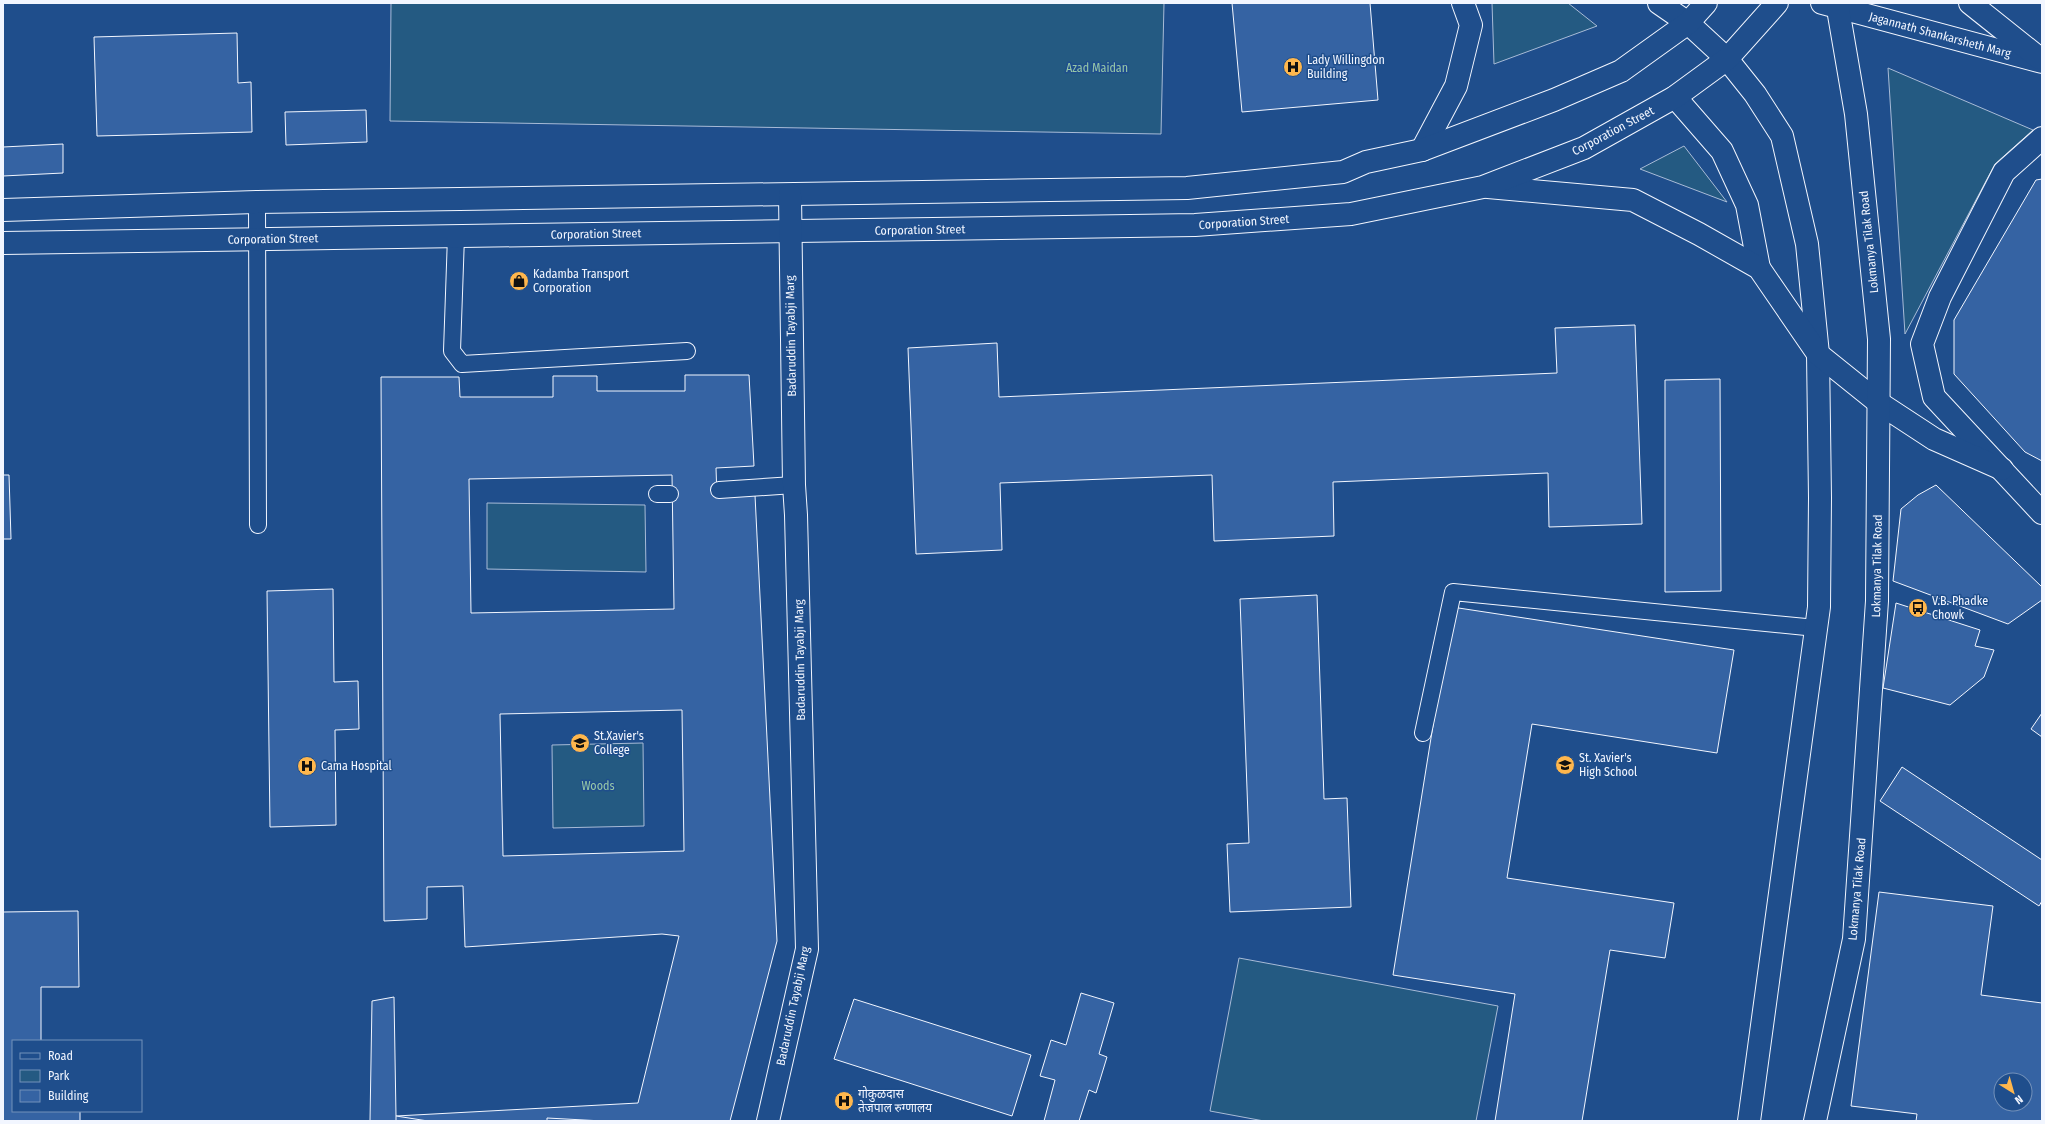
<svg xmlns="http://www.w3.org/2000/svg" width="2045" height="1124" viewBox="0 0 2045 1124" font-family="'Fira Sans Condensed','Noto Sans Devanagari',sans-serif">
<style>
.green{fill:#245a82;stroke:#a8bbd7}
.building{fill:#3563a3;stroke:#f2f6ff;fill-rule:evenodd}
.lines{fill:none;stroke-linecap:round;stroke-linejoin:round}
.lane-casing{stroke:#f2f6ff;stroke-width:18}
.secondary-casing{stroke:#f2f6ff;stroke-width:24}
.lane{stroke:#1f4e8c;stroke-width:16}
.secondary{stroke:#1f4e8c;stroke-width:22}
.labels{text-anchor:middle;stroke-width:3;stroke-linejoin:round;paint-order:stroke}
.street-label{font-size:12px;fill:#f2f6ff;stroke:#1f4e8c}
.poi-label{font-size:12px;fill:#f2f6ff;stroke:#1f4e8c;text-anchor:start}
.park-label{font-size:12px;fill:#97c8a6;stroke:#1f4e8c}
</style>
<rect width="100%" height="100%" fill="#1f4e8c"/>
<!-- green -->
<g class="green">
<polygon points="391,3 1164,3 1161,134 390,121"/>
<polygon points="1492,3 1568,3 1597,26 1494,64"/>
<polygon points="1888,68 2033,130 1995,164 1905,334"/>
<polygon points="1684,146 1727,202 1640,169"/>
<polygon points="487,503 645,505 646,572 487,569"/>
<polygon points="643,743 644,826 553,828 552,745"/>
<polygon points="1239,958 1498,1006 1476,1121 1264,1121 1210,1111"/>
</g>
<!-- building -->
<g class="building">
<polygon points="1232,3 1370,3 1378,100 1242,112"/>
<polygon points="237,33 238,83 251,82 252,132 97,136 94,37"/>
<polygon points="366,110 367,142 286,145 285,112"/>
<polygon points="63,144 63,173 3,176 3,147"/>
<polygon points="2042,179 2042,461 2025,452 1954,374 1954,320 2036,180"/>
<polygon points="1635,325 1642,524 1549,527 1548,473 1333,482 1334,536 1214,541 1212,475 1000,483 1002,550 916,554 908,348 997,343 999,397 1557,373 1555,328"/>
<path d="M685,375H749L754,466L716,468L717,497L755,495L777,941L730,1121H370L372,1001L394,997L396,1116L638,1103L679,936L662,934L465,947L463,886L427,887V919L384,921L381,377H459L460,397H553V376H597V391H685ZM672,475L674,609L471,613L469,479ZM682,710L684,851L503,856L500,714Z"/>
<polygon points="1720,379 1721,591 1665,592 1665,380"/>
<polygon points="3,475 9,475 11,539 3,539"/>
<polygon points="1936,485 2042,587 2042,600 2008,624 1893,581 1901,509 1918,495"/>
<polygon points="333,589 334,682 358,681 359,729 335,730 336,825 270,827 267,591"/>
<polygon points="1317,595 1324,799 1347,798 1351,907 1230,912 1227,844 1249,843 1240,599"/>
<polygon points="1896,603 1980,630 1975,646 1994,650 1984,677 1950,705 1883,688"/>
<polygon points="1452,607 1734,650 1717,753 1532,724 1507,878 1674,903 1665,958 1610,950 1582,1121 1495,1121 1515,994 1393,975"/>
<polygon points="2042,713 2042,737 2031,729"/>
<polygon points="1902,767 2042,860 2042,901 2039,906 1880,801"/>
<path d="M1879,892L1993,906L1981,995L2042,1003V1121H1916L1917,1114L1851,1106ZM2001,1080H2025V1104H2001Z"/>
<polygon points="78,911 79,987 41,987 41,1041 13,1041 13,1111 80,1111 80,1121 3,1121 3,912"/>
<polygon points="1081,993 1114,1003 1099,1054 1107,1057 1096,1093 1089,1090 1079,1121 1044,1121 1055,1080 1040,1076 1051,1040 1066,1045"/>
<polygon points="854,999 1031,1055 1012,1116 834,1059"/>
<polygon points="396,1116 428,1121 396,1121"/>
<polygon points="547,1118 603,1121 547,1121"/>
</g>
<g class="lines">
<defs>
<g id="lane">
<polyline points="257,202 258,525"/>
<polyline points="456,236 452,351 462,364 687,351"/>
<polyline points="719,490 794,485"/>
<polyline points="657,494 670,494"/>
<polyline points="1423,733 1453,592 1816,628"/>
</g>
<g id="secondary">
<polyline points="1659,3 1688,23 1727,59 1755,94 1782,136 1807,244 1818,354 1820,498 1819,607 1749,1121"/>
<polyline points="1822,3 2042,62"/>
<polyline points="1970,3 2039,58"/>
<polyline points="1675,97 1722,151 1747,205 1759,268"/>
<polyline points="2042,138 2004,172 1940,297 1922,344 1934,397 2042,513"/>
<polyline points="1422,150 1456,86 1471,25 1463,3"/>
<polyline points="1488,187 1633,200 1699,234 1759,268 1818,354 1879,403 1934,439 2002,469"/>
<polyline points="3,210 257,202 1187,188 1343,172 1366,162 1422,150 1554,100 1621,71 1688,23 1706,3"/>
<polyline points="3,243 1195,225 1351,214 1483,187 1584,148 1675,97 1727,59 1777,3"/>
<polyline points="768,1121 807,949 796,515 794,485 790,195"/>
<polyline points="1815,1121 1854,939 1877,601 1879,339 1856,114 1838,9"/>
</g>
</defs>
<!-- lane casing -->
<use href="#lane" class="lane-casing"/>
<!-- secondary casing -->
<use href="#secondary" class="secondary-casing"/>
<!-- lane -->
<use href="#lane" class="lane"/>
<!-- secondary -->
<use href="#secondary" class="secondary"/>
</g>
<!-- icons -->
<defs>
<symbol id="hospital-disc" viewBox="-11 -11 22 22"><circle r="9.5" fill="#ffb74d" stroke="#1f4e8c"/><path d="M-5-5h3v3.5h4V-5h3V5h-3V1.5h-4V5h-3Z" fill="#111"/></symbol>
<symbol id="shop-disc" viewBox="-11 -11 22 22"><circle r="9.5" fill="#ffb74d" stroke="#1f4e8c"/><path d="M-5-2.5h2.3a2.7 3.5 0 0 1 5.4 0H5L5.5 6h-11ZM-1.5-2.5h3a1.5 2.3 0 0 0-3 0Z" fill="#111"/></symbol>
<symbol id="bus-disc" viewBox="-11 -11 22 22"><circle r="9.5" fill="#ffb74d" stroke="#1f4e8c"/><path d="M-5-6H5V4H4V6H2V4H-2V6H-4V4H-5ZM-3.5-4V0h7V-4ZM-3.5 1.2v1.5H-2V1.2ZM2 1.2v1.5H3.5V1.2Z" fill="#111"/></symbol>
<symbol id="university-disc" viewBox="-11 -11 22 22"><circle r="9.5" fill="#ffb74d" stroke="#1f4e8c"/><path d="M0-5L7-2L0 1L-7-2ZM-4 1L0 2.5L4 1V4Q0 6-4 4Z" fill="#111"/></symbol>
<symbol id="school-disc" viewBox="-11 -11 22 22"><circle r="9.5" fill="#ffb74d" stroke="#1f4e8c"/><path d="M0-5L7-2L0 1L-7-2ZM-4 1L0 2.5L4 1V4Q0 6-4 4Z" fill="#111"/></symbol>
</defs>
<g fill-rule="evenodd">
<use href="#hospital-disc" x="1282" y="56" width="22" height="22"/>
<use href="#shop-disc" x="508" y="270" width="22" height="22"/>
<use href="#bus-disc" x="1907" y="597" width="22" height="22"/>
<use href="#university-disc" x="569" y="732" width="22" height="22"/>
<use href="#school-disc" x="1554" y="754" width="22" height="22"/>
<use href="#hospital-disc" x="296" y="755" width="22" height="22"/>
<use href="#hospital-disc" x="833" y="1090" width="22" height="22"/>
</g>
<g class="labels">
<!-- street labels -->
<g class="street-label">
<text transform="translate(1940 35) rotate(15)" y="4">Jagannath Shankarsheth Marg</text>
<text transform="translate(1613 131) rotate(-28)" y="4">Corporation Street</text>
<text transform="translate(1244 222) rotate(-4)" y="4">Corporation Street</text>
<text transform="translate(920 230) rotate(-1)" y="4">Corporation Street</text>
<text transform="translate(596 234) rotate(-1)" y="4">Corporation Street</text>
<text transform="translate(273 239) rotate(-1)" y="4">Corporation Street</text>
<text transform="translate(1869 242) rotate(-96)" y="4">Lokmanya Tilak Road</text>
<text transform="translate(791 336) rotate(-91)" y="4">Badaruddin Tayabji Marg</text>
<text transform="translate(1877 566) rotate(-89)" y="4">Lokmanya Tilak Road</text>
<text transform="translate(800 660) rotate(-91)" y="4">Badaruddin Tayabji Marg</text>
<text transform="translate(1857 889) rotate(-85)" y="4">Lokmanya Tilak Road</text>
<text transform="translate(793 1006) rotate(-78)" y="4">Badaruddin Tayabji Marg</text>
</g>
<!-- poi labels -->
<g class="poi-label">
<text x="1307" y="64">Lady Willingdon<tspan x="1307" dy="14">Building</tspan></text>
<text x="533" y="278">Kadamba Transport<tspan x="533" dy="14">Corporation</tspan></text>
<text x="1932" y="605">V.B. Phadke<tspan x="1932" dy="14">Chowk</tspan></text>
<text x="594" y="740">St.Xavier's<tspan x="594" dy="14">College</tspan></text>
<text x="1579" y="762">St. Xavier's<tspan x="1579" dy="14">High School</tspan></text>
<text x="321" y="770">Cama Hospital</text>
<text x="858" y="1098">गोकुळदास<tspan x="858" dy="14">तेजपाल रुग्णालय</tspan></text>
</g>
<!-- park labels -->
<g class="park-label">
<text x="1097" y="72">Azad Maidan</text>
<text x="598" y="790">Woods</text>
</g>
</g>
<!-- border -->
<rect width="2045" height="1124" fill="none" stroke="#f2f6ff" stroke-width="8"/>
<!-- legend -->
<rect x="12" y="1040" width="130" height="72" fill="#1f4e8c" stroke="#7391ba"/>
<rect x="20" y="1053" width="20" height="6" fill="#1f4e8c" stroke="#7391ba"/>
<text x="48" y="1060" font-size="12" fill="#f2f6ff">Road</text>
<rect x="20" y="1070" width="20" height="12" fill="#245a82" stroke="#7391ba"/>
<text x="48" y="1080" font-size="12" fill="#f2f6ff">Park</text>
<rect x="20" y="1090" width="20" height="12" fill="#3563a3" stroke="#7391ba"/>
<text x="48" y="1100" font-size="12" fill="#f2f6ff">Building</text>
<!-- north arrow -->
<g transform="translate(2013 1092) rotate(143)"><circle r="19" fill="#1f4e8c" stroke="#7391ba"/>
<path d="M0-3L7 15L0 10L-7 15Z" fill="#ffb74d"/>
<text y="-6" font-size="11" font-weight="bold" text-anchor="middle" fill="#f2f6ff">N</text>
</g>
</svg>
